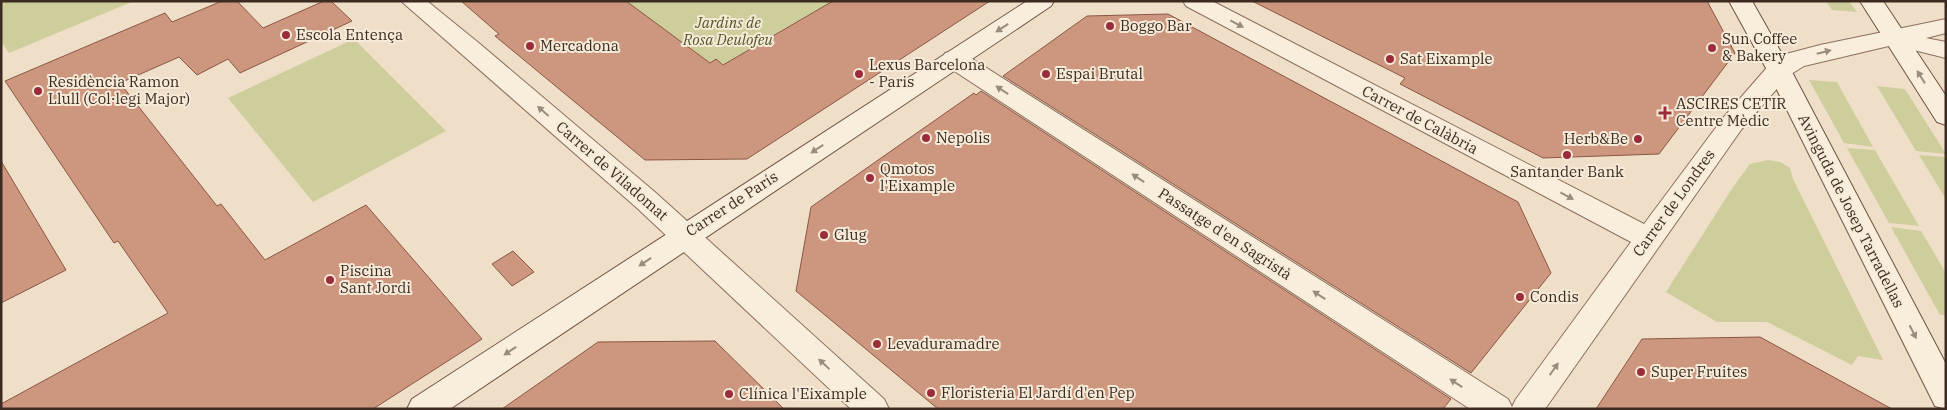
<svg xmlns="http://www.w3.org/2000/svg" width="1947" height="410" viewBox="0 0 1947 410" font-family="'IBM Plex Serif',serif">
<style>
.green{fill:#cece9c}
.building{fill:#cd967f;stroke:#8b5743}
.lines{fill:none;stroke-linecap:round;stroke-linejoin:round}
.street-casing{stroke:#8c705d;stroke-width:2}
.secondary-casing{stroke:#6e5240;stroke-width:2}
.street{fill:#f9eddc;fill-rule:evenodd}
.secondary{fill:#f9eddc;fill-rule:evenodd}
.oneway{fill:#9a8c7e}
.poi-dot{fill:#9b2d3a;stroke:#f6ead8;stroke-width:2}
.labels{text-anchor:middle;stroke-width:4;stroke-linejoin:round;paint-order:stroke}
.park-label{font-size:15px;font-style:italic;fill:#525827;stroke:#f6ead8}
.poi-label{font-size:15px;fill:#3c2b21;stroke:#f6ead8;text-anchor:start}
.street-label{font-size:15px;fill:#3c2b21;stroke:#f6ead8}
</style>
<rect width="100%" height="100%" fill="#efdfc9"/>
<!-- green -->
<g class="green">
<polygon points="1,1 134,1 9,53 1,41"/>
<polygon points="626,1 833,1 756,45 803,121 716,59 604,126 589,115 696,53"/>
<polygon points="1826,1 1849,1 1857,12 1832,10"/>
<polygon points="354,39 446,131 313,202 228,98"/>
<polygon points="1809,80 1837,82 1873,147 1844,143"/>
<polygon points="1877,86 1905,89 1946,154 1916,151"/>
<polygon points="1847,148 1875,150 1919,226 1889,223"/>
<polygon points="1919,155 1946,157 1946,199"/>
<polygon points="1768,160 1780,162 1790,168 1793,179 1883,360 1858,356 1852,365 1767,322 1717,322 1666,292 1733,187 1750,164"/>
<polygon points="1891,227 1921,231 1946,273 1946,315 1940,315"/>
</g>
<!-- building -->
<g class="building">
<polygon points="222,1 237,1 263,28 324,1 331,1 352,21 240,73 228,59 197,75 179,57 120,83 217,206 221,204 265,260 366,205 482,339 373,409 1,409 1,404 168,313 118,241 114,243 5,81 165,13 172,22"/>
<polygon points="461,1 626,1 710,63 716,59 723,65 833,1 990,1 747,159 645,160 495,36 499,34"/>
<polygon points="1252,1 1707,1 1735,53 1659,154 1543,158 1400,84 1405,78"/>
<polygon points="1168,14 1518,202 1551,273 1471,373 1003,76 1087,16"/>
<polygon points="981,91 1451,399 1443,409 938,409 796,291 811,207 974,93 976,95"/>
<polygon points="1,161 66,270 1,303"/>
<polygon points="513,251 534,272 512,286 492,264"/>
<polygon points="1760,337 1892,409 1596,409 1642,339"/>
<polygon points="715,341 784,409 502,409 598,342"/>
</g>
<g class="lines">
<defs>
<g id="street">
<polygon points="401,1 427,1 480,44 656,193 884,399 889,409 851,409 637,208"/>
<polygon points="1183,1 1212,1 1644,224 1723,118 1770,64 1786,54 1820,45 1946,19 1946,33 1926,38 1946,42 1946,58 1893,45 1804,66 1788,76 1741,130 1545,409 1470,409 945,65 942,59 945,53 954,51 963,53 1508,399 1512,407 1516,399 1631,242 1186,6"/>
</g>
<g id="secondary">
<polygon points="1027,1 1054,1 1051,6 450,409 407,409 412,399"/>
<polygon points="1729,1 1752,1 1791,70 1946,364 1946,409 1935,406 1767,70"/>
<polygon points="1860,1 1883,1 1946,96 1946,125 1937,122"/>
</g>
</defs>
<!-- street casing -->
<use href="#street" class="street-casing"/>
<!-- secondary casing -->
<use href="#secondary" class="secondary-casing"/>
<!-- street -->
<use href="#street" class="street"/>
<!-- secondary -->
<use href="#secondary" class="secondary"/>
</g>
<!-- one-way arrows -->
<defs><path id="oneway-solid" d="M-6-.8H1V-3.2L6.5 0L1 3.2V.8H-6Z" transform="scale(1.25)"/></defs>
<g class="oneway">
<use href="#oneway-solid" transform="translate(1237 24) rotate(28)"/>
<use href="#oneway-solid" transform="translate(1002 28) rotate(147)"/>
<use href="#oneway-solid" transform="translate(1824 52) rotate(-14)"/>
<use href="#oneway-solid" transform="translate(1921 77) rotate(-122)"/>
<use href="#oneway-solid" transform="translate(1002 90) rotate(-147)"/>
<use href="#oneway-solid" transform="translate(543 111) rotate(-139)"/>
<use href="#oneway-solid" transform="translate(817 149) rotate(147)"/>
<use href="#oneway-solid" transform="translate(1138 178) rotate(-147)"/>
<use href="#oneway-solid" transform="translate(1567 196) rotate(28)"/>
<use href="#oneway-solid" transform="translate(645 262) rotate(146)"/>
<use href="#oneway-solid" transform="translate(1319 295) rotate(-147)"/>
<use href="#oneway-solid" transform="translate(1913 332) rotate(63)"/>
<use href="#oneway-solid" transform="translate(510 351) rotate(146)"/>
<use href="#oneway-solid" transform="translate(824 364) rotate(-137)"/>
<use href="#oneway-solid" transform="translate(1554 369) rotate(-55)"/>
<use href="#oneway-solid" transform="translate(1456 383) rotate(-147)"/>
</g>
<!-- markers -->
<g class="poi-dot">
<circle cx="1110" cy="26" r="5"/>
<circle cx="286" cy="35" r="5"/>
<circle cx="530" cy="46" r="5"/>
<circle cx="1712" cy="48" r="5"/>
<circle cx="1390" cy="59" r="5"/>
<circle cx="859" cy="74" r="5"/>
<circle cx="1046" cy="74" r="5"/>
<circle cx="38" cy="91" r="5"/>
<path d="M1662.5 105.5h5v5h5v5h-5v5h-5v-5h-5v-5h5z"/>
<circle cx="926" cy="138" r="5"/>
<circle cx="1638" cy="139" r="5"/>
<circle cx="1567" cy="155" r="5"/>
<circle cx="870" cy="178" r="5"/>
<circle cx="824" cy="235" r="5"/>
<circle cx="330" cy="280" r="5"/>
<circle cx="1520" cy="297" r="5"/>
<circle cx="877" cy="344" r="5"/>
<circle cx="1641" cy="372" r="5"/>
<circle cx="931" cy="393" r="5"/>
<circle cx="729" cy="394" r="5"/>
</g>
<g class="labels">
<!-- park labels -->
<g class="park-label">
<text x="728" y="28">Jardins de<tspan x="728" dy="17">Rosa Deulofeu</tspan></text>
</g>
<!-- poi labels -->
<g class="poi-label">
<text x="1120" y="31">Boggo Bar</text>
<text x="296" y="40">Escola Entença</text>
<text x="1722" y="44">Sun Coffee<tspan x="1722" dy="17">&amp; Bakery</tspan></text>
<text x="540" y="51">Mercadona</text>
<text x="1400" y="64">Sat Eixample</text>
<text x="869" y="70">Lexus Barcelona<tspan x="869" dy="17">- Paris</tspan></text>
<text x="1056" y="79">Espai Brutal</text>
<text x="48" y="87">Residència Ramon<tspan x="48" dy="17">Llull (Col·legi Major)</tspan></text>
<text x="1676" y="109">ASCIRES CETIR<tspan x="1676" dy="17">Centre Mèdic</tspan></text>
<text x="936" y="143">Nepolis</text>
<text x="1628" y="144" text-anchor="end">Herb&amp;Be</text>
<text x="880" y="174">Qmotos<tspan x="880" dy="17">l'Eixample</tspan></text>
<text x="1567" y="177" text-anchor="middle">Santander Bank</text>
<text x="834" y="240">Glug</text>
<text x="340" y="276">Piscina<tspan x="340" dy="17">Sant Jordi</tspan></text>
<text x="1530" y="302">Condis</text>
<text x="887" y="349">Levaduramadre</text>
<text x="1651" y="377">Super Fruites</text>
<text x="941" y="398">Floristeria El Jardí d'en Pep</text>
<text x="739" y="399">Clínica l'Eixample</text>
</g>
<!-- street labels -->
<g class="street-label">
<text transform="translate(1420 120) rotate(28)" y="5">Carrer de Calàbria</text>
<text transform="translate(612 171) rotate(41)" y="5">Carrer de Viladomat</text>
<text transform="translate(1674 203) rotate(-54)" y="5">Carrer de Londres</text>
<text transform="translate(732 204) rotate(-33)" y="5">Carrer de París</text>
<text transform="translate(1851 211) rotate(63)" y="5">Avinguda de Josep Tarradellas</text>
<text transform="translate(1225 234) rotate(33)" y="5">Passatge d'en Sagristà</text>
</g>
</g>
<!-- border -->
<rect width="1947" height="410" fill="none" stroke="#3c2b21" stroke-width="5"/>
</svg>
